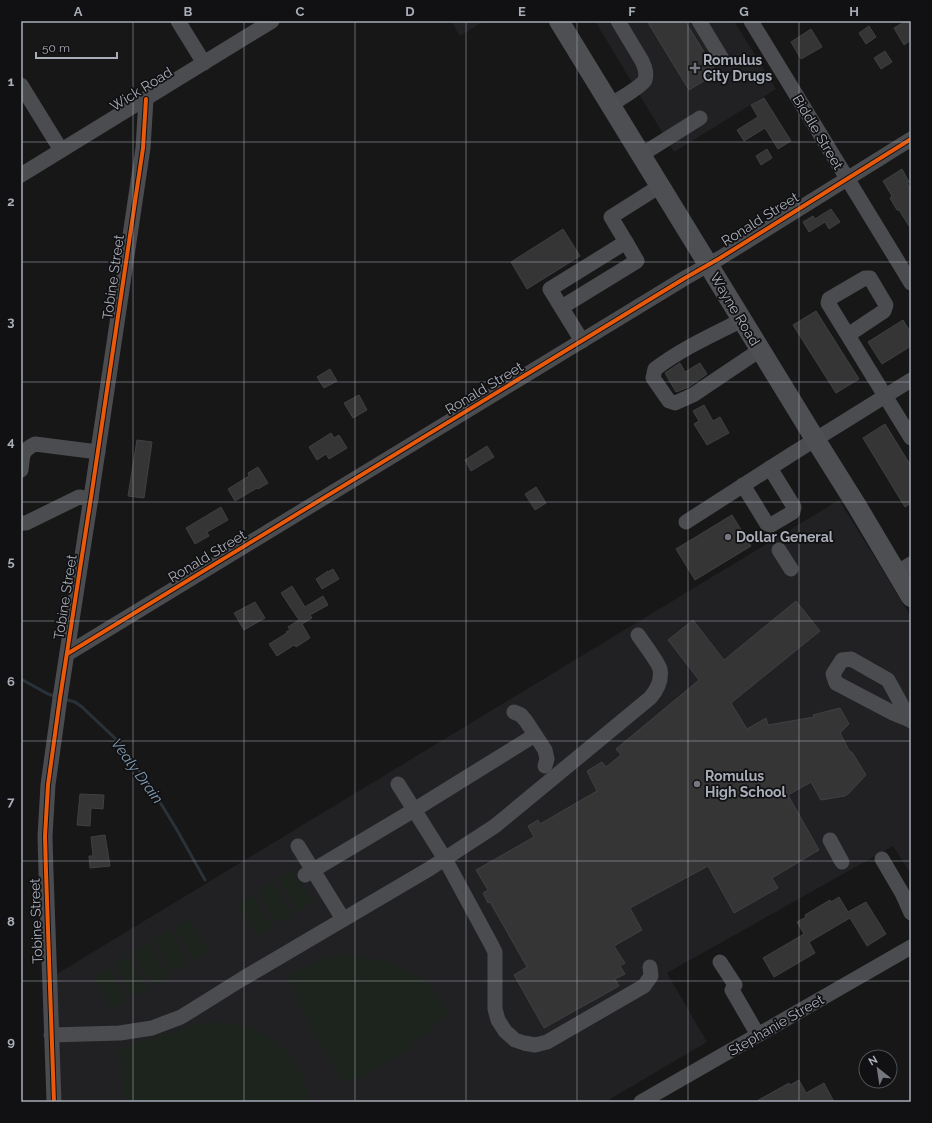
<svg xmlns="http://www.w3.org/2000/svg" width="932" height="1123" viewBox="0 0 932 1123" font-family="Raleway,sans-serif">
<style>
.built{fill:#212123}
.green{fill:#1d241e}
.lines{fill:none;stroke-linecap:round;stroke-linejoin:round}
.stream{stroke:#2a3239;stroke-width:3}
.building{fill:#353536;stroke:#3f4043}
.minor{stroke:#4b4c50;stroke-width:15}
.major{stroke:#4d4f52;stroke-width:20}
.cycleway-casing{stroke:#111113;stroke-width:6}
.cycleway{stroke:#e8590c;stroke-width:4}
.grid{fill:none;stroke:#a8adb8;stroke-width:1;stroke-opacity:0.55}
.poi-dot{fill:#757880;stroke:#111113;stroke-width:1.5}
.labels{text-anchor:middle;stroke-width:3.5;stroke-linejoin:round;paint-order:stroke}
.poi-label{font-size:14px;font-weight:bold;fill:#a8adb8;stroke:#111113;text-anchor:start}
.street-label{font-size:14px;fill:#a8adb8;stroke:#111113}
.water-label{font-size:15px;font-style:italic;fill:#7f9bb3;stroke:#111113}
.neatline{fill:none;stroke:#a8adb8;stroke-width:1.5}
.grid-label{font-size:13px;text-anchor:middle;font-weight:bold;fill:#a8adb8}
</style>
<rect width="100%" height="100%" fill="#171717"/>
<!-- built -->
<g class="built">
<polygon points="451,21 484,21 460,36"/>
<polygon points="595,21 734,21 776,89 674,152"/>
<polygon points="839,500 879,564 911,617 911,874 893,846 667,973 707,1042 605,1102 449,1102 448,1101 446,1102 60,1102 55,975"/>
</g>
<!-- green -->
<g class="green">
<polygon points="293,869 313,902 298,912 278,879"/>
<polygon points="273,882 293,915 278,924 257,891"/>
<polygon points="253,894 273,927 257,936 237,904"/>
<polygon points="189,918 209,951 193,960 174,927"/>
<polygon points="169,930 189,963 173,973 153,940"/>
<polygon points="149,943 169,976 153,985 133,952"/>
<polygon points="128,955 148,988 133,997 113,964"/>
<path d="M344,955C373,957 402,962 425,982C434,991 442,1003 450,1013L403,1053L354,1082L340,1079L311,1028L287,976L320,960Z"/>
<polygon points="108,968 128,1001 113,1010 93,977"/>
<path d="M218,1022C230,1024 242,1025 254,1029C276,1037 296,1060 304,1081C307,1088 308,1095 310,1102H125L119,1048L198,1024Z"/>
</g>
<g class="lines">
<!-- stream -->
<g class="stream">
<polyline points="21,679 48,694 55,696"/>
<polyline points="64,699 75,702 82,707 119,742 142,775 163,807 177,830 205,880"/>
</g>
</g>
<!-- building -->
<g class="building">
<polygon points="647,21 685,21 717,73 689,90"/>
<polygon points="906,21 908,21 911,27 911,40 904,45 894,28"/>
<polygon points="869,26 876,37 866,44 859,33"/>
<polygon points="811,29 822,47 801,59 791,42"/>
<polygon points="885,51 892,62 881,69 874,58"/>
<polygon points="764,98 791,141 778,149 765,128 744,141 737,130 758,117 751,105"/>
<polygon points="767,149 772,158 761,165 756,156"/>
<polygon points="902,169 909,182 907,183 911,190 911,229 899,210 897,210 890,198 892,196 883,181"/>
<polygon points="831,209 840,222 829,229 825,222 809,232 803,222 813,216 815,219"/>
<polygon points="563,229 580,256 527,289 511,262"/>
<polygon points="816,311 859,379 836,393 793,325"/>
<polygon points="903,320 911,333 911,346 882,364 868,342"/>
<polygon points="680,363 685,372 700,363 707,374 689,387 676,392 665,373"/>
<polygon points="330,369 337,381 324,388 317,377"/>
<polygon points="359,395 367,410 353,418 344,403"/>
<polygon points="704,405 713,421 720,417 729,433 707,445 694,424 699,421 693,411"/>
<polygon points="885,424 911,466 911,503 905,507 863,438"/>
<polygon points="331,433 334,438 339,435 347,448 329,459 326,454 317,460 309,447"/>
<polygon points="137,440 152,442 144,498 128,496"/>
<polygon points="487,446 494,457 471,471 465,460"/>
<polygon points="258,467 268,483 258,489 257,488 235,501 228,489 249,476 248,473"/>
<polygon points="536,487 546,503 535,510 525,494"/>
<polygon points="221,507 228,520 207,532 209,536 195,544 186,528"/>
<polygon points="732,515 751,546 695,580 676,549"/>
<polygon points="333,569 339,579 322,589 316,579 328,571 328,572"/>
<polygon points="292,586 305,607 323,596 328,605 310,615 312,618 302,624 310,638 296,647 294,645 277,656 269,644 287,633 286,632 290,630 288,627 299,620 281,593"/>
<polygon points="796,601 820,631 731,703 747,729 766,718 768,725 814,717 813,715 840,708 849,724 840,733 850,752 852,752 866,775 849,793 845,796 821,800 811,782 788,795 819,850 772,878 778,888 734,913 708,866 630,908 642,930 614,946 625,963 620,966 625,974 615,979 619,986 544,1028 514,975 527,967 490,902 488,903 483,893 488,890 476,870 534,837 528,826 538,820 540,824 597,791 587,771 602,762 606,767 621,755 616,749 699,680 668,640 693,620 724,660"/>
<polygon points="255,602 265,618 244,630 234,613"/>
<polygon points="80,794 104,795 103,809 91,808 90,826 77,825"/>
<polygon points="105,835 110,866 90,868 89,856 93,856 91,837"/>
<polygon points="839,897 848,912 866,902 886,934 867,946 850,918 809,942 815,953 774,977 763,958 804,934 797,922 806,917 805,915 830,900 831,902"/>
<polygon points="799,1080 806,1093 824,1083 834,1102 755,1102 789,1083 790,1085"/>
</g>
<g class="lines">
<!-- minor -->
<g class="minor">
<polyline points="178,21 204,63"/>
<polyline points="699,21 722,59"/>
<polyline points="751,21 911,283"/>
<polyline points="21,85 61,150"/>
<path d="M610,105C618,100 641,87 645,80C647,74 645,67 642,61L618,21"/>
<polyline points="641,155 700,118"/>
<polyline points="21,175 272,21"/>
<polyline points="562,307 637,261 626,242"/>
<path d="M742,320C712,335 681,349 655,369L653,378L669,401L675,403L693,395L760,350"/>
<polyline points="848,335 884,311 886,305 870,278 865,278 829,299 828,303 911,438"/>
<polyline points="582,341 550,289 626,242 611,217 660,186"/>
<path d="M21,470C23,455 21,451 35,444L98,452"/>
<polyline points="743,485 767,524 771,525 793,512 794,507 770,468"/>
<polyline points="686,522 792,454 911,380"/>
<polyline points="21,523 26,523 79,497 91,499"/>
<polyline points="779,550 791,569"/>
<polyline points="896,573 911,564"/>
<polyline points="67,654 685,278 720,258 911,139"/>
<polyline points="514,712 521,715 526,721 545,750 547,759 545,766"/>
<polyline points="910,720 893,713 836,683 833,674 842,660 851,659 888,680 910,720 911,721"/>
<polyline points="398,784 445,859 491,944 495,952 495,1009 498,1020 505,1031 515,1040 524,1043 535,1045 547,1042 644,986 651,976 650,967"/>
<polyline points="830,840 842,862"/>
<polyline points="298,846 343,919"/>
<polyline points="882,859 902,893 911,913"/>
<polyline points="305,875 414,810 535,735"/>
<polyline points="720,962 735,985 732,990 758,1035"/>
<path d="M51,1035L120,1033L152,1028L181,1017L242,979L429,869L495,826L650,698C657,690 662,680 660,669C658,662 643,642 638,635"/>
<polyline points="54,1102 46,872 45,836 48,785 60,698 92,491 143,148 146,99"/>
<polyline points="641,1102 911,947"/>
</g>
<!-- major -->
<polyline class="major" points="559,21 815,439 857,506 911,597"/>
<defs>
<g id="cycleway">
<polyline points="67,654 685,278 720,258 911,139"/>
<polyline points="54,1102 46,872 45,836 48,785 60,698 92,491 143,148 146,99"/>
</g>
</defs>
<!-- cycleway casing -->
<use href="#cycleway" class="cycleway-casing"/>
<!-- cycleway -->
<use href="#cycleway" class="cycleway"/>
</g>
<!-- grid -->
<path class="grid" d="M133,21V1102M244,21V1102M355,21V1102M466,21V1102M577,21V1102M688,21V1102M799,21V1102M21,142H911M21,262H911M21,382H911M21,502H911M21,621H911M21,741H911M21,861H911M21,981H911"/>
<!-- markers -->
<g class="poi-dot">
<path d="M693 62h4v4h4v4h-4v4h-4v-4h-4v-4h4z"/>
<circle cx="728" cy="537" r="4"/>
<circle cx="697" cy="784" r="4"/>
</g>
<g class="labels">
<!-- poi labels -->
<g class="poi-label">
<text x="703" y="65">Romulus<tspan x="703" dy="16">City Drugs</tspan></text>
<text x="736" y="542">Dollar General</text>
<text x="705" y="781">Romulus<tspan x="705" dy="16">High School</tspan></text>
</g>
<!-- street labels -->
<g class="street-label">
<text transform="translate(141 89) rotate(-32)" y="5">Wick Road</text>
<text transform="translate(818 132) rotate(59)" y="5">Biddle Street</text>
<text transform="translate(760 219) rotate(-32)" y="5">Ronald Street</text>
<text transform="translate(113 277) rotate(-82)" y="5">Tobine Street</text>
<text transform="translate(735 309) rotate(59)" y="5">Wayne Road</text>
<text transform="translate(484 388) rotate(-31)" y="5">Ronald Street</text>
<text transform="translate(207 556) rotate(-31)" y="5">Ronald Street</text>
<text transform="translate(65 597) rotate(-81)" y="5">Tobine Street</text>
<text transform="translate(36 921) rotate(-92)" y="5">Tobine Street</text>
<text transform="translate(776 1025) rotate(-30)" y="5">Stephanie Street</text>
</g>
<!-- water labels -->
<g class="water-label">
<text transform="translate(137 771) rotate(54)" y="5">Vealy Drain</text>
</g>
</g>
<!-- border -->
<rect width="932" height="1123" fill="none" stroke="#111113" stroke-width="44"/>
<!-- north arrow -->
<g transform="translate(878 1069) rotate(330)"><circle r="19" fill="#111113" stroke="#4d4f55"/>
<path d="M0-3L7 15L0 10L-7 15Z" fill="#757880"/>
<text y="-6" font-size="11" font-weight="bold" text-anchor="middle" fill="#a8adb8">N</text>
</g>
<!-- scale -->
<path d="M36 52v6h81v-6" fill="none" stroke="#a8adb8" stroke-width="2"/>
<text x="42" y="52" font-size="12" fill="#a8adb8" stroke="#111113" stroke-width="3" paint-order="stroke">50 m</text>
<rect x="22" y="22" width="888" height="1079" class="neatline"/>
<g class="grid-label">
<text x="78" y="16">A</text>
<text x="188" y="16">B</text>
<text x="300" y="16">C</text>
<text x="410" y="16">D</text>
<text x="522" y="16">E</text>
<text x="632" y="16">F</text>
<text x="744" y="16">G</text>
<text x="854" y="16">H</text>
<text x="11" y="86">1</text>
<text x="11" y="206">2</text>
<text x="11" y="326">3</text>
<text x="11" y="446">4</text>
<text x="11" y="566">5</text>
<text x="11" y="686">6</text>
<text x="11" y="806">7</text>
<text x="11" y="926">8</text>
<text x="11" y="1046">9</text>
</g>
</svg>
